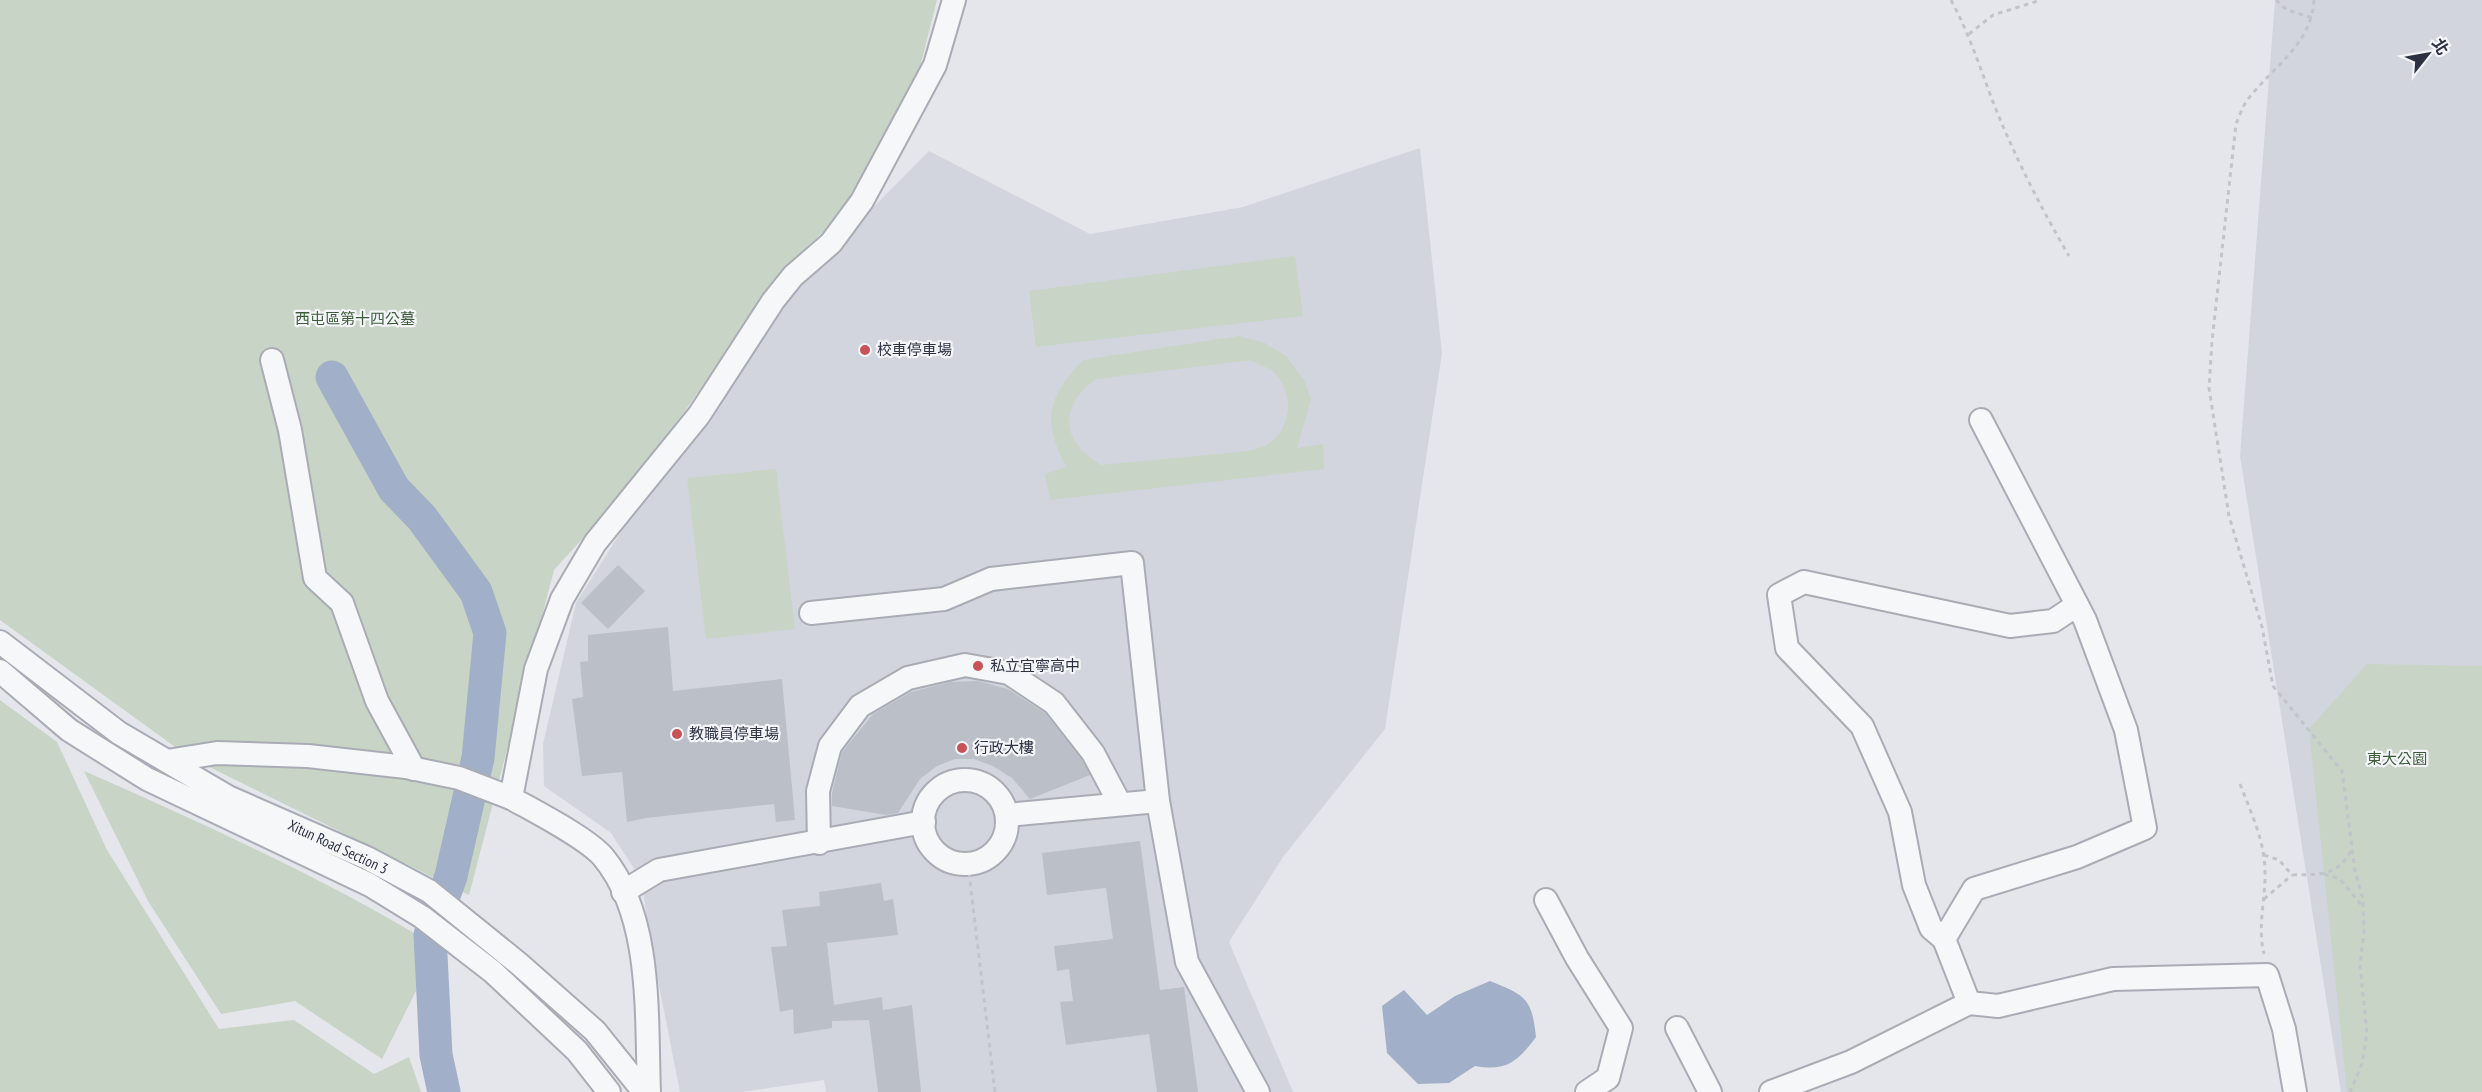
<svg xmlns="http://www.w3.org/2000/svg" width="2482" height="1092" viewBox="0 0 2482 1092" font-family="'PT Sans Narrow','Noto Sans TC',sans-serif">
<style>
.built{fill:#d2d5dd}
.green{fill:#c8d4c5;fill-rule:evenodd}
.water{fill:#a1b0c8}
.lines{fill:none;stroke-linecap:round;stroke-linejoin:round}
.river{stroke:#a1b0c8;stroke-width:33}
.building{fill:#bbbfc7}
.minor-casing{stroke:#a9acb5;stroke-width:26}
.path{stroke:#c1c4c9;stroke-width:3;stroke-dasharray:4.5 4.5;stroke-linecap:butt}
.minor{stroke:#f6f7f9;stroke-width:22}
.poi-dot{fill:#c75257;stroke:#f4f5f8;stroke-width:2}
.labels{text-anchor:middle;stroke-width:4.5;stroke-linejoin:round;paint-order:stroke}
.park-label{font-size:15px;fill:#3d5d3a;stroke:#f4f5f8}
.poi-label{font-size:15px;fill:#2c3242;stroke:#f4f5f8;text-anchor:start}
.street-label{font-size:15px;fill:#2c3242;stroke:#f4f5f8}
</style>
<rect width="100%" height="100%" fill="#e4e6eb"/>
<!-- built -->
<g class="built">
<polygon points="2275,0 2482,0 2482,1092 2341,1092 2240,456"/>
<polygon points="1420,148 1442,353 1385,729 1283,857 1229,942 1293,1092 826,1092 824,1080 742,1092 680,1092 648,930 642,881 611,833 544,786 543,744 576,603 629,519 803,278 929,151 1090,234 1243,207"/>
</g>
<!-- green -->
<g class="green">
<polygon points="0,0 937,0 917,79 848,209 787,265 638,478 554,570 469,895 189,757 0,620"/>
<polygon points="1295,256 1303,316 1036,347 1029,291"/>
<path d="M1239,336L1265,343L1287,357L1304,380L1311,399L1297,448L1323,444L1324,469L1050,500L1045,474L1066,467C1042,420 1047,398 1083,360ZM1251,360C1258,364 1267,367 1272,371C1294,390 1293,424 1271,442C1265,447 1255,448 1249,451L1101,465C1060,441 1059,406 1096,379Z"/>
<polygon points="776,469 795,629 706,639 687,478"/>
<polygon points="2367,664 2482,666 2482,1092 2347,1092 2309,729"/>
<polygon points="0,700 57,742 107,850 219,1029 294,1020 374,1074 409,1057 421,1092 0,1092"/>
<path d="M84,771C205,824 325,879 438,947L382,1059L295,1001L221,1014L148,901Z"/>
</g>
<!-- water -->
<path class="water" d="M1490,981C1525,995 1532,998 1536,1037C1518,1061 1507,1072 1475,1066L1449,1083L1418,1084L1387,1053L1382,1006L1404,990L1427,1015L1455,996Z"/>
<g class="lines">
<!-- river -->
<polyline class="river" points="332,377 394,489 422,518 476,592 490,633 478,758 451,876 430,935 436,1055 444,1092"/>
</g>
<!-- building -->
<g class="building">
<polygon points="618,565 645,591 608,629 581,603"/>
<polygon points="668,627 673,691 782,679 795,820 776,822 774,804 646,818 627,822 622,772 582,776 572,699 583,697 580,662 588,661 588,635"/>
<polygon points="978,681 1008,689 1045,713 1082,760 1090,775 1030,799 1012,778 993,766 974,759 955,759 937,766 920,779 898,813 886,815 832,806 832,793 842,752 873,714 911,692 950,682"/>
<polygon points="1140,841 1160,990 1184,987 1198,1092 1157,1092 1149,1034 1066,1045 1060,1002 1073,1001 1069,969 1057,971 1054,946 1113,939 1106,888 1047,895 1042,853"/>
<polygon points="881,883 884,901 893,899 898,935 827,943 834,1005 882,997 883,1010 912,1005 921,1092 878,1092 869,1020 832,1021 832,1028 794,1034 793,1009 780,1012 771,947 787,946 782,910 820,906 819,892"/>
</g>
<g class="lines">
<defs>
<g id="minor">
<polyline points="272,360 290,430 315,578 342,603 377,701 414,769"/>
<polyline points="1981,420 2085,620 2126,730 2145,828 2077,857 1974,889 1944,939 1969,1003 1998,1006 2113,979 2267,975 2284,1029 2295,1092"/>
<polyline points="811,613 944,599 991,579 1132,563 1158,801"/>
<polyline points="0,642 119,733 228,797 367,858 429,891 518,963 595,1031 644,1092"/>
<polyline points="0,671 69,730 147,779 370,885 422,917 493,972 577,1051 609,1092"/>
<polyline points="167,761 217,753 308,756 406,767 459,778 511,798"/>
<circle cx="965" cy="822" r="42"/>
<polyline points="1007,815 1158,801 1187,962 1258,1092"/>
<polyline points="819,843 818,791 830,746 860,706 908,678 965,665 1009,673 1054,703 1093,753 1120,804"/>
<polyline points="623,892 659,870 924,822"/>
<polyline points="1546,900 1577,958 1621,1028 1608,1078 1587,1092"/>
<polyline points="1944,939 1931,928 1914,885 1900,812 1862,726 1787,648 1779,595 1804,582 2010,626 2053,621 2077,605"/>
<polyline points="1677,1028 1710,1092"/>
<path d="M649,1092C646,1018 653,918 604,858C589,839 534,811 511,798L536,669L562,599L595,543L699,415L773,301L793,276L831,243L862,201L935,65L954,0"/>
<polyline points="1771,1092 1851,1062 1969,1003"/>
</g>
</defs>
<!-- minor casing -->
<use href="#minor" class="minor-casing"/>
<!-- path -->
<g class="path">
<path d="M1951,0C1970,35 1981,71 1995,107C2016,159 2041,208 2069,256"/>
<polyline points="2276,0 2287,10 2313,18"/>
<path d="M2314,0C2311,47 2270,68 2246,102C2242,108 2239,117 2236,124L2212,341L2209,388L2229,516L2262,627L2273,686L2342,771L2355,871L2363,899L2364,931L2360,965L2367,1033L2362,1064L2350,1092"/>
<polyline points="1969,34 1993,15 2041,0"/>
<path d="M2240,784C2251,813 2264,839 2265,870C2266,898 2257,926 2264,954"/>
<path d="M2264,855L2279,860L2292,875C2318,874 2337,877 2351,851"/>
<polyline points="968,864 995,1092"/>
<polyline points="2324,874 2340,879 2363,907"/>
<polyline points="2264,899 2292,875"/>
</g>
<!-- minor -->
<use href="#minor" class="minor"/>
</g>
<!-- markers -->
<g class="poi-dot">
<circle cx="865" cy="350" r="6"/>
<circle cx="978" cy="666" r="6"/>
<circle cx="677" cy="734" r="6"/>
<circle cx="962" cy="748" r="6"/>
</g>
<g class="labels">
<!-- park labels -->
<g class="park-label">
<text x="355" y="324">西屯區第十四公墓</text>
<text x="2397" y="764">東大公園</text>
</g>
<!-- poi labels -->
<g class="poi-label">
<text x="877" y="355">校車停車場</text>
<text x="990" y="671">私立宜寧高中</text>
<text x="689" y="739">教職員停車場</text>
<text x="974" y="753">行政大樓</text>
</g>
<!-- street labels -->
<g class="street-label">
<text transform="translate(338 847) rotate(25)" y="5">Xitun Road Section 3</text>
</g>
</g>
<!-- north arrow -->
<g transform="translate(2428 54) rotate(59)" stroke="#f4f5f8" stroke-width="4.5" paint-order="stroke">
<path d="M0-4.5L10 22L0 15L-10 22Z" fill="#2c3242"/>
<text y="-9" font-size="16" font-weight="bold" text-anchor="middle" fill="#2c3242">北</text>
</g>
</svg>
